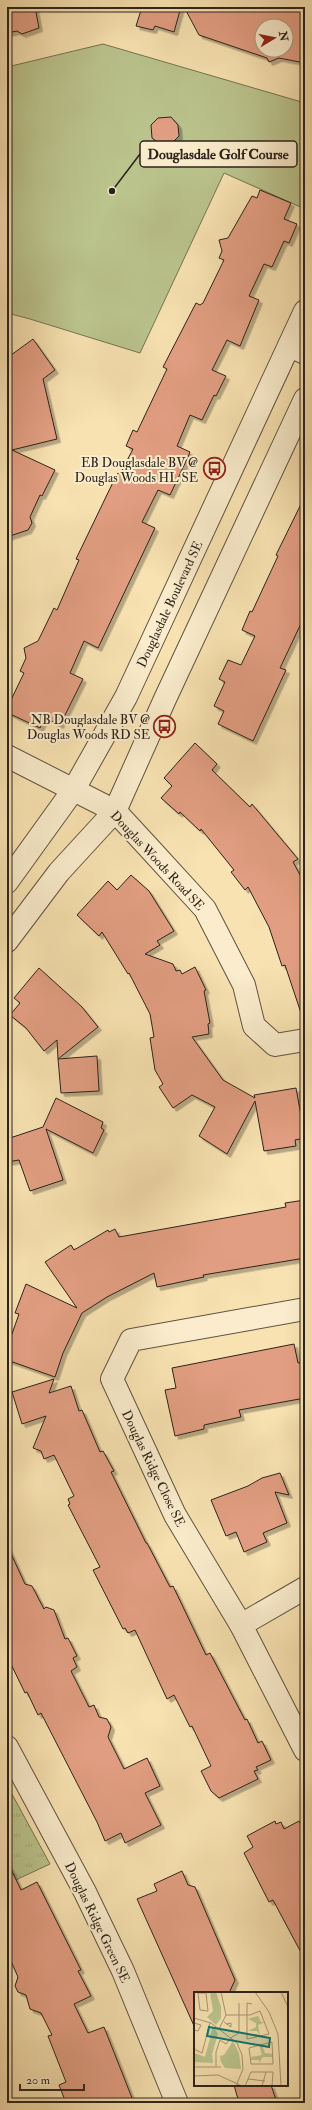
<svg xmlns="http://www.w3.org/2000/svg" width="312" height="2110" viewBox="0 0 312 2110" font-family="'IM FELL Double Pica',serif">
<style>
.grass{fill:#bbc48d;stroke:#747454}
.park{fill:url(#park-tufts);stroke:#747454}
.building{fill:#e29e82;stroke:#2c231b;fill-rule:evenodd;filter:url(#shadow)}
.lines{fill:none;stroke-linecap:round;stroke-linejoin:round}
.minor-casing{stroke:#5f5340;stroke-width:24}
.tertiary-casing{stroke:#5f5340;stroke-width:24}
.minor{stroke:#faeccc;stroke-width:22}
.tertiary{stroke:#faeccc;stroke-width:22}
.labels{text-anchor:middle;stroke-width:4;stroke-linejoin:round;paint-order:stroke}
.poi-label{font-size:13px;fill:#2c231b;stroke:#faeccc;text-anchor:end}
.street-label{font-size:13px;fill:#2c231b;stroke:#faeccc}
.inset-road{fill:none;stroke:#a69675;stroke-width:1}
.view{fill:#0f766e;fill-opacity:0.15;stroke:#0f766e;stroke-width:2}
.inset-edge{fill:none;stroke:#2c231b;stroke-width:2}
.leader{fill:none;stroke:#2c231b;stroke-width:1.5}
.callout-dot{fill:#2c231b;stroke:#faeccc;stroke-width:1.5}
.callout{fill:#faeccc;stroke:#2c231b;stroke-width:1.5}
.callout-label{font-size:14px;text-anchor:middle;font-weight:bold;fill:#2c231b}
</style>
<defs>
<pattern id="park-tufts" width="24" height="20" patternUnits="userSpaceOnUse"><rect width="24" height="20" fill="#bbc48d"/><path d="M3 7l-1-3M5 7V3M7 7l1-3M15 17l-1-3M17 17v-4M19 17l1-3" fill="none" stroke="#a1a879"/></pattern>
<filter id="shadow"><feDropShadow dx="3.5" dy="3.5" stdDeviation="0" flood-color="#0004"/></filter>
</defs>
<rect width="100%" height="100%" fill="#f8e2b1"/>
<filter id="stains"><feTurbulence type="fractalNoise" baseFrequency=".005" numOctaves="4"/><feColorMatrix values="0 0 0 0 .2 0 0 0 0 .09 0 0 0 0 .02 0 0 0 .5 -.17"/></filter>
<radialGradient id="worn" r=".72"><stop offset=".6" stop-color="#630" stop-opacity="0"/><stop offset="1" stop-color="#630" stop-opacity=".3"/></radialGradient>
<!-- grass -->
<polygon class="grass" points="103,44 305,103 305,209 224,173 140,353 30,319 7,313 7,67"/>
<!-- park -->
<polygon class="park" points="7,1785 50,1864 7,1884"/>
<!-- building -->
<g class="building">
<polygon points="7,7 35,7 39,28 22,34 17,31 7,33"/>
<polygon points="142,7 181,7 174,32 155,26 153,30 136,26"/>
<path d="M184,7H305V63L279,58L269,62L267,58L199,35ZM262,26H286V50H262Z"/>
<polygon points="171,117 178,125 179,136 171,144 159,143 152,138 151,125 158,118"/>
<polygon points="260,190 291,203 284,219 297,224 289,243 284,241 272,267 264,264 249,296 259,300 240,346 227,340 212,370 226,376 216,396 214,395 202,420 190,415 177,446 190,452 188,457 170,495 158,490 142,522 155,528 98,648 84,641 70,673 83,679 60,725 45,718 40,728 8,713 11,705 9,704 24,673 20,671 26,658 24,648 38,641 54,608 57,610 79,560 76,559 117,474 121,472 133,449 126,446 133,430 137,432 167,369 163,367 196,303 200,305 203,303 224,260 219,258 222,251 219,240 228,238 252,196 257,198"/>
<polygon points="33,339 55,370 43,379 57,439 12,450 55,470 42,496 40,495 30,517 32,523 28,530 7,537 7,358"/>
<polygon points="305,496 305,615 280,668 286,670 253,741 218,724 224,711 214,706 225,682 219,679 228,660 241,665 255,636 242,630 250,611 252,612 278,556 276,555"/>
<polygon points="195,743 217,764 212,770 250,807 252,804 298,859 293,862 305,884 305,1015 302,1016 285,965 282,966 269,927 248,887 245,890 231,872 234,870 201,829 200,831 180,812 179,814 161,798 172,786 164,778"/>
<polygon points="131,875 149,891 174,931 157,941 160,945 145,954 173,964 176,971 180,970 182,974 195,967 206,990 204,991 210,1023 208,1024 209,1034 192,1037 223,1080 255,1098 254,1095 296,1088 305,1138 295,1140 296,1146 264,1151 255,1101 227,1154 199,1136 215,1107 192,1095 173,1108 159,1087 163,1084 155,1070 150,1038 154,1037 150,1014 129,973 128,974 102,932 99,936 77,915 108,881 117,890"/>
<polygon points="39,968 82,1007 98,1027 58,1059 57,1040 44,1051 26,1028 10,1015 20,1003 14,998"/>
<polygon points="97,1056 99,1091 61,1093 58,1059"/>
<polygon points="56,1098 103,1122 101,1128 104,1130 93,1153 46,1129 63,1180 30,1191 19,1160 7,1162 7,1139 43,1127"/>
<polygon points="305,1200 305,1258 203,1275 204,1277 157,1287 154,1273 107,1297 82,1313 63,1353 55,1377 7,1360 7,1348 19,1314 15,1313 26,1284 77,1308 45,1262 71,1245 74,1250 108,1230 109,1232 115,1229 119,1237 286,1207 285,1203"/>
<polygon points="294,1344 298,1363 305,1362 305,1398 239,1410 241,1417 204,1425 204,1429 175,1436 165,1390 176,1388 172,1368"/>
<polygon points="54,1379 49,1393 71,1386 79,1411 82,1410 100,1452 103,1451 114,1471 111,1472 146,1543 147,1543 170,1587 173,1586 206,1655 210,1653 245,1720 247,1719 258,1743 262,1741 271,1760 256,1767 258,1770 254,1771 258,1779 219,1798 211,1791 201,1771 211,1766 192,1726 190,1727 174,1695 167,1699 135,1630 128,1633 125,1628 123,1629 93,1570 100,1567 68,1505 70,1504 68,1499 74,1496 54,1455 44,1459 41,1451 33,1448 46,1416 22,1424 12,1392"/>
<polygon points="280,1473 289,1495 275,1492 287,1523 263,1533 267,1542 244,1552 236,1532 226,1536 211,1500 248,1486 262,1478"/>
<polygon points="7,1545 25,1584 32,1586 44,1609 46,1607 54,1610 65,1639 68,1638 77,1656 73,1658 77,1667 71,1671 89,1707 94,1705 99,1717 107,1719 111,1727 108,1737 124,1769 147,1758 160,1786 145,1793 161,1825 125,1843 121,1833 105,1841 97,1822 41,1713 38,1715 27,1692 25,1693 7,1656"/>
<polygon points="275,1821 276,1824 281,1822 284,1829 299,1821 305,1833 305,1960 273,1900 269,1902 244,1853 253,1847 247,1836"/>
<polygon points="7,1861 21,1890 37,1882 81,1970 78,1971 91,1996 74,2004 88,2033 104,2027 134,2103 66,2103 59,2085 66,2082 48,2036 52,2035 41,2013 30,2009 26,1995 18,1992 15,1986 18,1977 7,1952"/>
<polygon points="182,1871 188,1885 195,1887 235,1980 229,1993 195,1993 195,2028 137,1899 157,1891 154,1884"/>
<polygon points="234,2085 271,2085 277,2103 239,2103"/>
</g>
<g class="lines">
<defs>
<g id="minor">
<polyline points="289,346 305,353"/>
<polyline points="7,756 115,811 151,850 205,909 244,985 254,1026 275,1045 305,1040"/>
<polyline points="305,1309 131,1340 112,1379 175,1515 241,1625 305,1750"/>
<polyline points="241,1625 305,1588"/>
<polyline points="7,1747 85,1892 123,1971 177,2103"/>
</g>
<g id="tertiary">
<polyline points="7,882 74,789 126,697 305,311"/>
<polyline points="7,941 59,872 115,811 165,699 305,399"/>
</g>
</defs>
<!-- minor casing -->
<use href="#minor" class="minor-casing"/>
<!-- tertiary casing -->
<use href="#tertiary" class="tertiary-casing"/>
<!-- minor -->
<use href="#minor" class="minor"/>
<!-- tertiary -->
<use href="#tertiary" class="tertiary"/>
</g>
<!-- icons -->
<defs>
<symbol id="bus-ring" viewBox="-11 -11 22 22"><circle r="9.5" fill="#faeccc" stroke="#8f2418" stroke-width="1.5"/><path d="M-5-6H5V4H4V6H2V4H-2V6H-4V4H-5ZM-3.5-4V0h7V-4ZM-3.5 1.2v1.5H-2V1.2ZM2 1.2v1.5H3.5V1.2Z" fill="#8f2418"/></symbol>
</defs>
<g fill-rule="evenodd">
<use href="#bus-ring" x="202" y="456" width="25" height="25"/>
<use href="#bus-ring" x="152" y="714" width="25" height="25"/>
</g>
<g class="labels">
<!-- poi labels -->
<g class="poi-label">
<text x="198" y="467">EB Douglasdale BV @<tspan x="198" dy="15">Douglas Woods HL SE</tspan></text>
<text x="150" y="724">NB Douglasdale BV @<tspan x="150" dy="15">Douglas Woods RD SE</tspan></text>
</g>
<!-- street labels -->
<g class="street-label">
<text transform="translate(169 604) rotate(-65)" y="5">Douglasdale Boulevard SE</text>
<text transform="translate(158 860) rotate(47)" y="5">Douglas Woods Road SE</text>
<text transform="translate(154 1468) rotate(64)" y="5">Douglas Ridge Close SE</text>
<text transform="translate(98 1922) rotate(64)" y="5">Douglas Ridge Green SE</text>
</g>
</g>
<!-- overview -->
<g transform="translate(194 1992)">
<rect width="94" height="94" fill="#f8e2b1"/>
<path d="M16,0H22L27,15V26L22,33L13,25L19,19ZM19,34L24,42L18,62L19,71L0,70V61L11,65Z" fill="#bbc48d"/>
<path d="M64,24L67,30H71L64,33L66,43L63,39H54L62,35V31L54,27ZM39,49L45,61L47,77L31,76L27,70L26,64L30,63ZM68,52L71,61L79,62V65H69L65,71V68H57V65L68,63L65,53Z" fill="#bbc48d"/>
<path class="inset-road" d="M61,0L75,20L84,42L87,94M87,0L94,15M4,1H12L14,19L6,18ZM32,23H56L66,19L75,42L53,47V11L58,12M0,26L17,31L43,51L48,63L49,77L42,94M30,30L37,35V31L32,32M0,31L7,33L4,39L0,38M25,37L32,23L27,0M78,50L79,72H57L55,56ZM0,57L8,61L16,31M22,74V60L26,48L32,52L38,45L45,41V11M0,75H27M0,84L24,83L48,94M54,87L71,89M9,94H30M51,94L57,80H79L78,94M68,94L72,80"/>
<path class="view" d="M15,35L76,46L75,55L13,44Z"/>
<rect width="94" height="94" class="inset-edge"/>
</g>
<!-- callouts -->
<path class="leader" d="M112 191L140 154"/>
<circle class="callout-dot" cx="112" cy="191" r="4"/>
<rect class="callout" x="140" y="141" width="157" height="26" rx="4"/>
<g class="callout-label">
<text x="218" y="159">Douglasdale Golf Course</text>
</g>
<!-- margin -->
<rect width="312" height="2110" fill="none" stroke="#f8e2b1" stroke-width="24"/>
<rect x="8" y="8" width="296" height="2094" fill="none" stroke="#2c231b" stroke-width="2"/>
<rect x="12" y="12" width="288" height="2086" fill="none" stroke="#2c231b"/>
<!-- north arrow -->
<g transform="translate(274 38) rotate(80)"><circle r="19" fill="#faeccc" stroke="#a89c85"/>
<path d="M0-3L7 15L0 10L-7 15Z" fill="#8f2418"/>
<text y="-6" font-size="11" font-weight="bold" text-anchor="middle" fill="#2c231b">N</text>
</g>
<!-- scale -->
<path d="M20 2084v6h64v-6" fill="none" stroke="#2c231b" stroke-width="2"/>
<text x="26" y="2084" font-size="12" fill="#2c231b" stroke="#faeccc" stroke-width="3" paint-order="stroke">20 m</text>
<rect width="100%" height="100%" filter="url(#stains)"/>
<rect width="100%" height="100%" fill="url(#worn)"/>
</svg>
